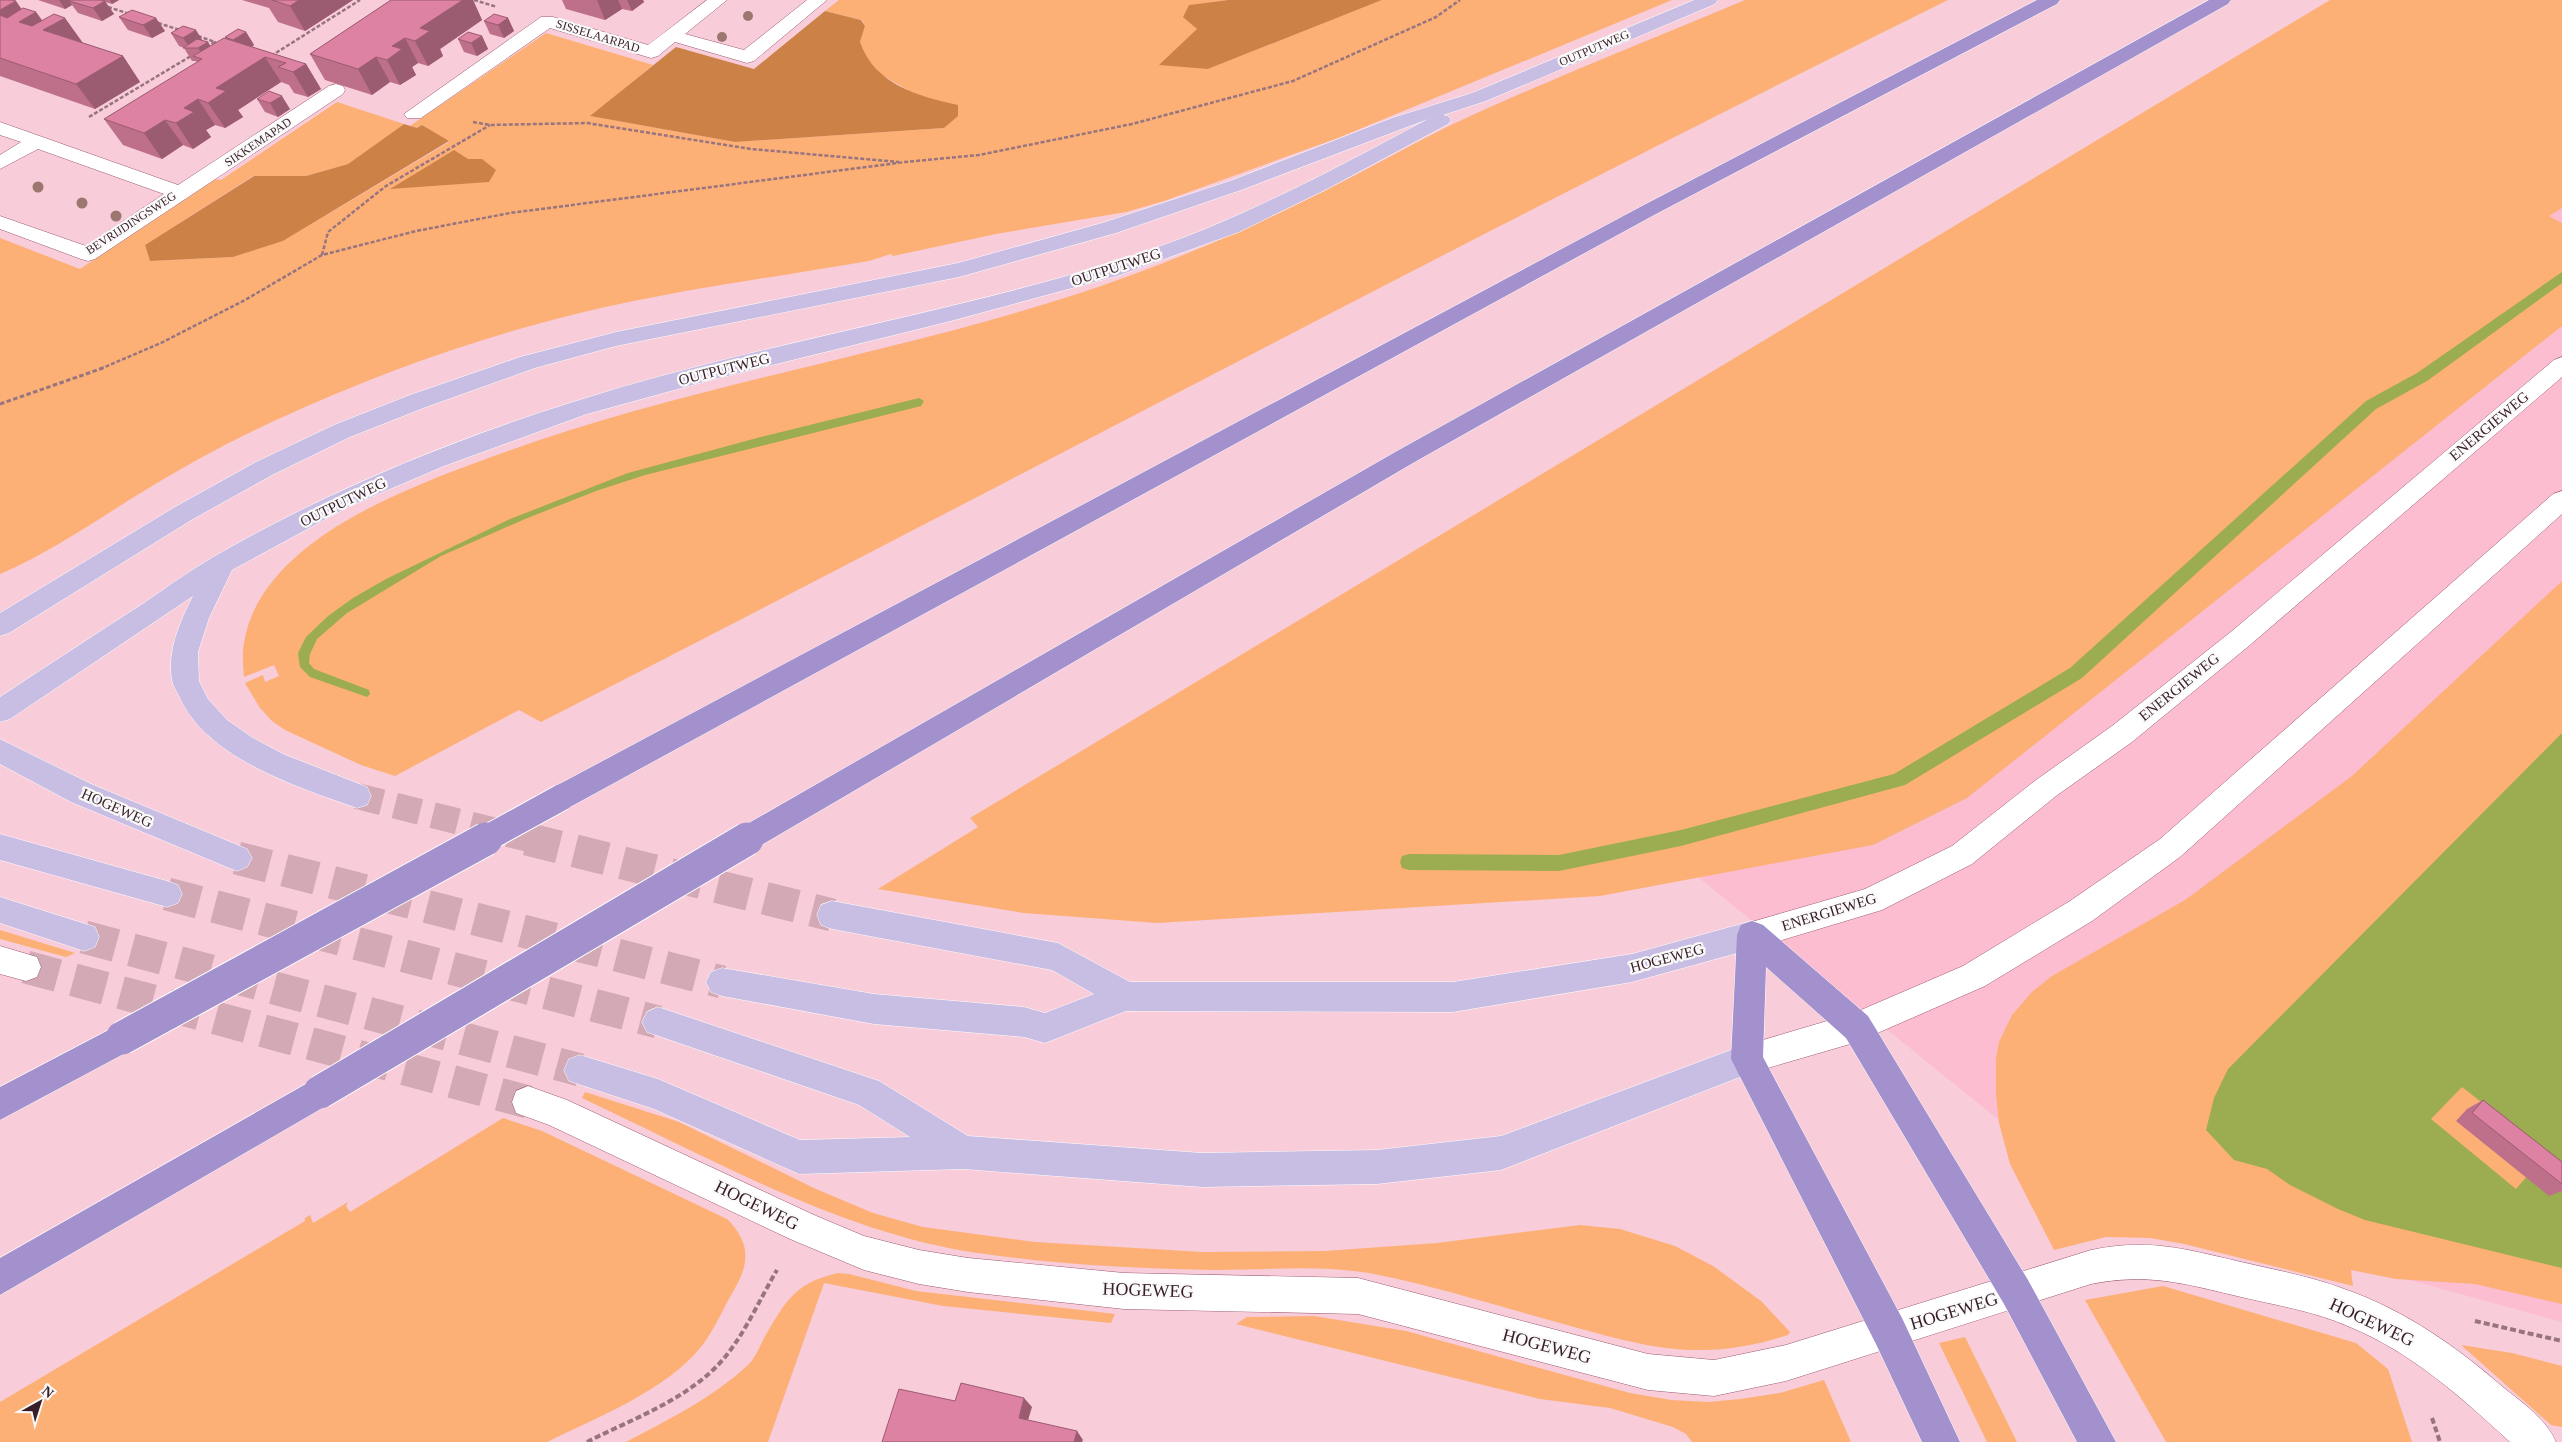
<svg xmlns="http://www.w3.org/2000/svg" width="2562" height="1442" viewBox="0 0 2562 1442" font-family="'Times New Roman',serif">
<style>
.built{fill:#fdbdd1}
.green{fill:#fcb076}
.forest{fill:#cc8246}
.water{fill:#9cac51;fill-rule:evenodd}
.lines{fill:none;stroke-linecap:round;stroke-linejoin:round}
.stream{fill:#9cac51;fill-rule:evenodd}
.street-tunnel{stroke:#d2a9b5;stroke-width:33;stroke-dasharray:33 16;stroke-linecap:butt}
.primary-tunnel-far1{stroke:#d2a9b5;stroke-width:26;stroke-dasharray:26 13;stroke-linecap:butt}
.primary-tunnel{stroke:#d2a9b5;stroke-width:33;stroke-dasharray:33 16;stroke-linecap:butt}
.street-casing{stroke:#9a5b71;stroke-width:1}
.secondary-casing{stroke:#9a5b71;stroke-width:1}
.primary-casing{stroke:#fff;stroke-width:1}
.highway-casing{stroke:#fff;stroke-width:1}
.path-far2{stroke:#97747f;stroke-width:2.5;stroke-dasharray:4 2;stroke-linecap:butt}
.path-far1{stroke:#97747f;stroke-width:3;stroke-dasharray:4.5 2.5;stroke-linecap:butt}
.path{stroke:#97747f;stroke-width:4;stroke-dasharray:6 3;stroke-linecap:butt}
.street{fill:#fff;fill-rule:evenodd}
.secondary{fill:#fff;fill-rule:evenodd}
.primary{fill:#c8bde2;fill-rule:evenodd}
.highway{fill:#a391ce;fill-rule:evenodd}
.highway-bridge-far1-casing{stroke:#fff;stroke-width:28;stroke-linecap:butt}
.highway-bridge-casing{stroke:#fff;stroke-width:35;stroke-linecap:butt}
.highway-bridge-far1{stroke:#a391ce;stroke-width:26}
.highway-bridge{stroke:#a391ce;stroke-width:33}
.tree{fill:#9c776f}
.wall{fill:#be708b}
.shaded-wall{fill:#9b5b71}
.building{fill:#dd82a2;stroke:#9b5b71}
.labels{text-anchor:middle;stroke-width:4.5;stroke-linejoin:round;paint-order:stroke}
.far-street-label{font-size:12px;fill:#391e27;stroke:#fafafa}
.street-label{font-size:15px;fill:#391e27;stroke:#fafafa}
.near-street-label{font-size:18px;fill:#391e27;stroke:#fafafa}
</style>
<rect width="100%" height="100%" fill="#f8ccd9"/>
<!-- built -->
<polygon class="built" points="2562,0 2562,1322 2087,1191 1621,815"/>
<!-- green -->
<g class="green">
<path d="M839,0H1228L1189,5L1208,69L1382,0H1672L1338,138L1164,201L1126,212L996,234L893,256L891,254L869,261C765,279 659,292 556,319C459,344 365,379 274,421C226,443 179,469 134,497C91,524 47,554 0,574V238L80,269L215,179L221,180L337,102L404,124L348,164L306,176H253L145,245L150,261L233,257L283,241L449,142L422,125L417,128L410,126L546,33L653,65L591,116L735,142L944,128L957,105L918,96L880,74L864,54L860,42L865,26L862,20L825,11Z"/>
<path d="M1745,0H1948C1476,233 1011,482 541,722L519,710L395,776L361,765L285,730L272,721L260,708L245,683L263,675L265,682L279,676L274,665L244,677C243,666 242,654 244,643C252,589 299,549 344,522C395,492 452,471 508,451C693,385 888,355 1074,295C1161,267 1244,231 1326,190C1367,170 1406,147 1447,127C1544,81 1646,42 1745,0Z"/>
<polygon points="2330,0 2562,0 2562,208 2549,216 2562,223 2562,326 1967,798 1873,845 1600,896 1157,923 1024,913 878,889 978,827 970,818"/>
<polygon points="2562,581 2562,1304 2475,1284 2396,1279 2351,1270 2353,1286 2184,1244 2150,1238 2106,1237 2054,1250 2010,1164 1999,1123 1996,1095 1996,1058 1999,1042 2012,1015 2032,992 2052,976 2185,900 2352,776"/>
<polygon points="0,930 75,953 66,957 0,939"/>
<path d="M585,1092L679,1122L816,1189L873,1213L923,1227L1035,1242L1203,1252L1325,1251L1437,1243L1580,1225L1620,1229L1675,1246L1713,1266L1761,1301L1790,1332L1788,1335C1760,1344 1731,1350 1702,1350C1656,1351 1611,1337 1567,1325C1504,1308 1442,1288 1379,1275C1325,1264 1270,1270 1216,1270C1139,1269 1053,1264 978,1253C843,1234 706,1156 582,1098Z"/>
<path d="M503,1118L542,1131L727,1219C754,1246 748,1267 730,1297C721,1313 713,1332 701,1347C665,1391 598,1417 547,1442H0V1402L305,1221V1218L310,1215L313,1223L348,1202L346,1206L350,1212Z"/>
<path d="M838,1273L849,1274L916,1291L1115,1314L1111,1323L943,1306L824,1283L768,1442H626C669,1419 713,1398 749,1364C755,1358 760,1346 764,1338C786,1301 794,1283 838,1273Z"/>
<polygon points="2163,1286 2356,1343 2388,1369 2412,1442 2166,1442 2085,1300"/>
<polygon points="1314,1316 1406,1331 1630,1393 1671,1400 1709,1402 1740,1399 1780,1393 1824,1380 1851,1442 1692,1442 1686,1434 1673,1427 1610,1408 1540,1399 1236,1324 1247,1317"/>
<polygon points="1965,1337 2017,1442 1987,1442 1939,1343"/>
<polygon points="2461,1345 2512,1353 2562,1366 2562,1427 2551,1425"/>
</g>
<!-- forest -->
<g class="forest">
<polygon points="1228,0 1382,0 1208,69 1159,65 1197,29 1183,17 1189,5"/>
<path d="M825,11L861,20L865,26L860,42C875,85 918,96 958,105V116L944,128L735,142L590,116L676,47L754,69Z"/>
<polygon points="404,124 417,128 422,125 449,141 283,241 233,257 150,261 145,245 254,176 306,176 348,164"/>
<polygon points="454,150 468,159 482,159 496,170 489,182 390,189"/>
</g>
<!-- water -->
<g class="water">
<polygon points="919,398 924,401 921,406 645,475 596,491 525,519 441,556 347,613 317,639 310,654 309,663 314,669 369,690 370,694 367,697 310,677 300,667 298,653 306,637 328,616 353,598 386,579 510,519 628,473 757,438"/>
<path d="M2562,733V1268L2365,1220L2338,1209L2290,1185L2267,1169L2234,1160L2206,1130L2214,1098L2228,1069ZM2462,1087L2547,1153L2516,1189L2431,1119Z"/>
</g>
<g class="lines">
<!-- stream -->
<polygon class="stream" points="2562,272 2562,283 2427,381 2376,409 2082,678 1905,785 1681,846 1559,871 1409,870 1402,868 1400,862 1402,856 1409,854 1559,855 1681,830 1894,774 2070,668 2366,401 2417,373"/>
<!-- street-tunnel -->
<polyline class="street-tunnel" points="26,967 528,1102"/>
<!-- primary-tunnel-far1 -->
<polyline class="primary-tunnel-far1" points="357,796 532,840"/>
<!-- primary-tunnel -->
<g class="primary-tunnel">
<polyline points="527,839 832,915"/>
<polyline points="237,858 722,982"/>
<polyline points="167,894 658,1022"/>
<polyline points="84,937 580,1070"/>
</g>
<defs>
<g id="street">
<polygon points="707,0 727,0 685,34 744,50 807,0 827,0 754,61 747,63 675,42 658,56 651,58 550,28 421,118 407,118 404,114 541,17 553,17 648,45"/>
<polygon points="336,84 343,86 345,90 343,94 95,259 88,261 81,259 0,229 0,216 86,246 164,194 38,149 0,169 0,155 21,142 0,135 0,122 178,185 329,86"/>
<polygon points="0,946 37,957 41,967 37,977 26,981 0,974"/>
<path d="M528,1086L567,1100L814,1215L864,1236L919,1250L968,1258L1124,1273L1358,1278L1648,1354L1714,1360L1786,1345L2091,1250C2149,1238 2185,1249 2241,1262C2276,1270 2313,1277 2347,1290C2406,1311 2457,1347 2504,1388C2523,1403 2546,1419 2556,1442H2510C2462,1398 2411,1352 2350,1327C2315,1311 2274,1305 2237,1296C2182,1283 2148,1273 2091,1284L1786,1381L1714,1396L1648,1390L1358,1314L1124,1309L968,1292L919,1284L864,1270L790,1239L549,1125L516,1113L512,1102L516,1091Z"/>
</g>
<g id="secondary">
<polygon points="2562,357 2562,377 2250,645 2132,742 2056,796 1972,864 1882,910 1752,949 1741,945 1737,935 1741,925 1865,889 1952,846 2036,780 2112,726 2232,631 2554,360"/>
<polygon points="2562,491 2562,514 2180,857 2092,921 1985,986 1857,1042 1747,1074 1736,1070 1731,1059 1736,1048 1854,1013 1963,966 2070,901 2160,839 2553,494"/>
</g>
<g id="primary">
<path d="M1694,0H1718L1715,4L1486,101L1443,115L1448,116L1451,120L1448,124L1327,189L1239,232L1120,275L947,322L707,381L587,414L444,466L348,507L232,570L209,618L198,652L199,681L208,699L227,720L253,738L283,754L367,787L371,796L367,805L357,808C298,787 208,759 180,698C177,692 173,686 172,680C167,650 180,622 193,596L10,719L0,722V697C48,665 96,634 144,603C167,587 191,570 215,556C328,491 449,441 573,402C746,347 927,318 1101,266C1217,232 1322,176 1428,119L1244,189L1116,233L959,277L616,346L535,368L426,407L350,437L274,474L193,519L9,633L0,636V613L175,507L256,462L334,425L410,395L520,357L616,332L958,263L1102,223L1230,181L1392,118L1472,93Z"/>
<polygon points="0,739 91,784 247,849 252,858 247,867 237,871 227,867 71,802 0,764"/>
<polygon points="0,834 167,881 178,885 182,894 178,903 167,907 0,860"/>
<polygon points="0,897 95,927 99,937 95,947 84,951 0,923"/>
<polygon points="832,901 1058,943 1130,982 1453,982 1632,954 1752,921 1763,925 1767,935 1763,945 1752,949 1632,982 1453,1012 1126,1011 1045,1043 1024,1037 874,1024 722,996 711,992 706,982 711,972 722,968 874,994 1024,1007 1045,1013 1094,994 1052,970 832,929 821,925 817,915 821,905"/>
<polygon points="658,1007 879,1081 968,1136 1202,1153 1377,1150 1501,1136 1747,1044 1758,1048 1763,1059 1758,1070 1501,1170 1377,1184 1202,1187 963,1169 799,1174 654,1109 569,1081 564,1070 569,1059 580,1055 658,1079 800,1140 910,1137 859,1105 647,1032 642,1022 647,1012"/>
</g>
<g id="highway">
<polygon points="2037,0 2060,0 2057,4 1656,214 572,806 562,809 552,806 548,797 552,788 1642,206"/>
<polygon points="2209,0 2231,0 2228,4 1413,463 760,846 750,850 740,846 735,837 740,828 1397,451"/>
<polygon points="1752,921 1763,925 1868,1016 2028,1280 2116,1442 2077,1442 2004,1304 1846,1038 1766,967 1763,1057 1902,1318 1960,1442 1922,1442 1876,1344 1731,1059 1737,935 1741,925"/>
<polygon points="122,1023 133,1027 138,1038 133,1049 0,1120 0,1087"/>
<polygon points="320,1076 331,1081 336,1092 331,1103 0,1295 0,1258"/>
</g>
</defs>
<!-- street casing -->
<use href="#street" class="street-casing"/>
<!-- secondary casing -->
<use href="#secondary" class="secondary-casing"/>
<!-- primary casing -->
<use href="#primary" class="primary-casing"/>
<!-- highway casing -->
<use href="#highway" class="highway-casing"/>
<!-- path-far2 -->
<g class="path-far2">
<polyline points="474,0 497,7"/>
<polyline points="108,7 130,14"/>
<polyline points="158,23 180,30"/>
<polyline points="198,36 215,42 211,44"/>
<polyline points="271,56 360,0"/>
<polyline points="89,117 191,56"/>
<polyline points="473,122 490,125 587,123 751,149 899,162"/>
<polyline points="322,255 328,232 386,186 490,125"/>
<polyline points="100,369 161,343 245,300 322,255 416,231 510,213 905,162 979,155 1132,124 1293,81 1436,17 1460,0"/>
</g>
<!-- path-far1 -->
<polyline class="path-far1" points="0,404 103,368"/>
<!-- path -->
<g class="path">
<polyline points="2475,1321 2562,1341"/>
<polyline points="2432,1418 2440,1442"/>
<path d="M587,1442C630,1420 681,1402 716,1367C742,1341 758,1302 777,1270"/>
</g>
<!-- street -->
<use href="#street" class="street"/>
<!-- secondary -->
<use href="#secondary" class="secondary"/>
<!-- primary -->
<use href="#primary" class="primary"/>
<!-- highway -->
<use href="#highway" class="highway"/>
<defs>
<g id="highway-bridge-far1">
<polyline points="484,840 562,797"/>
<polyline points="745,840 750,837"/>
</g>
<g id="highway-bridge">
<polyline points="122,1038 486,839"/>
<polyline points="320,1092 747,839"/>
</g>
</defs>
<!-- highway-bridge-far1 casing -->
<use href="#highway-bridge-far1" class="highway-bridge-far1-casing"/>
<!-- highway-bridge casing -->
<use href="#highway-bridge" class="highway-bridge-casing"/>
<!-- highway-bridge-far1 -->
<use href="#highway-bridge-far1" class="highway-bridge-far1"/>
<!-- highway-bridge -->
<use href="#highway-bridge" class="highway-bridge"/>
</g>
<!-- trees -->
<g class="tree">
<circle cx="748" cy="16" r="5"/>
<circle cx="722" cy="37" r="5"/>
<circle cx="38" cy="187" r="5.5"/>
<circle cx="82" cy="203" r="5.5"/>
<circle cx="116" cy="216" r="5.5"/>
</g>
<!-- wall -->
<g class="wall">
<polygon points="0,0 22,9 36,12 42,20 83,43 123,56 140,82 95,109 0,76"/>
<polygon points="38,0 119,0 112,4 105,2 114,14 102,21 78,13 72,5 65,9"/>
<polygon points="242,0 353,0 305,31 278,22 269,8"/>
<polygon points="391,0 473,0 482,20 440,49 443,56 428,66 418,63 412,67 416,75 400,85 390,82 372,95 325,80 310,54"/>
<polygon points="562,0 643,0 644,2 632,11 622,9 605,20 566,9"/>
<polygon points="119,17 165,31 152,38 128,30"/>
<polygon points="508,18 514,31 504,38 490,34 484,21"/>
<polygon points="246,32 254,45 252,47 306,64 321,89 308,97 294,93 289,85 281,82 238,110 243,117 225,128 215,125 206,130 211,137 193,149 183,145 162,159 123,145 104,119 197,63 196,61 192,61 184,48 179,46 171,33 208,42 210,46 226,38 225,37"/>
<polygon points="482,36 488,49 477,56 464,52 458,39"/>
<polygon points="257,99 290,109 278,117 265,112"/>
<polygon points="2483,1100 2562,1162 2562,1191 2549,1196 2456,1121 2467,1109"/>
</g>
<!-- shaded-wall -->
<g class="shaded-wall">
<polygon points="59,0 76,0 69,1 72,5 65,9"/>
<polygon points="110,0 119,0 112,4"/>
<polygon points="299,0 353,0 305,31 290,6"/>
<polygon points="463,0 473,0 482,20 440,49 443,56 428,66 415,41 420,28"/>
<polygon points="597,0 618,0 622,9 605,20"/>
<polygon points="627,0 643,0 644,2 632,11"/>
<polygon points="16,1 27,17 36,12 47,28 65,18 83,43 0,22 0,10"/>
<polygon points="105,1 114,14 102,21 93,8"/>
<polygon points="156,18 165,31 152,38 143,25"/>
<polygon points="508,18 514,31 504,38 498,25"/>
<polygon points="196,30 204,43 190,48 183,38"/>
<polygon points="246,32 254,45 241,53 233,40"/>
<polygon points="482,36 488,49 477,56 471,43"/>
<polygon points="405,38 418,63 412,67 416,75 400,85 387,60 392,46"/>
<polygon points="208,42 216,55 206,61 198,48"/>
<polygon points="123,56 140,82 95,109 76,84"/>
<polygon points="265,57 281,82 238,110 243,117 225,128 208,103 216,88"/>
<polygon points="376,57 390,82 372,95 358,69"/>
<polygon points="306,64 321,89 308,97 293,72"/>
<polygon points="282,96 290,109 278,117 270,103"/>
<polygon points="198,99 215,125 206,130 211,137 193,149 176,123 184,108"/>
<polygon points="165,120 183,145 162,159 144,133"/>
<polygon points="1024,1398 1032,1407 1026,1427 1019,1418"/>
<polygon points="1077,1431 1083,1440 1082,1442 1074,1442"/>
</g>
<!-- building -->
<g class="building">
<polygon points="0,0 12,0 16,1 0,10"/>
<polygon points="70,0 101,0 105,1 93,8 69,1"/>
<polygon points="272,0 299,0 290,6"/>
<polygon points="391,0 463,0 420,28 430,31 415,41 405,38 392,46 402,49 387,60 376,57 358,69 310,54"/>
<polygon points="23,8 36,12 19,22 32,26 54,14 65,18 43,30 123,56 76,84 0,58 0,15 7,18"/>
<polygon points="132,10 156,18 143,25 119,17"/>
<polygon points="494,14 508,18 498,25 484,21"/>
<polygon points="183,26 196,30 183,38 171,33"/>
<polygon points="238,29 246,32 233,40 225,37"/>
<polygon points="468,32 482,36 471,43 458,39"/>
<polygon points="224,38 306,64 293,72 278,67 286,63 265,57 216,88 226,91 208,103 198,99 184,108 194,112 176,123 165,120 144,133 104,119 202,59 193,56"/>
<polygon points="197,39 208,42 198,48 183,48"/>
<polygon points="269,91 282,96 270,103 257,99"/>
<polygon points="2483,1100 2562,1162 2562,1184 2472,1113"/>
<polygon points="961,1383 1024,1398 1019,1418 1077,1431 1074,1442 882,1442 899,1389 955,1401"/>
</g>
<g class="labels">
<!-- far-street labels -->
<g class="far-street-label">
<text transform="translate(598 36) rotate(17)" y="4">SISSELAARPAD</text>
<text transform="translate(1594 48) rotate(-23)" y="4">OUTPUTWEG</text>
<text transform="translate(258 142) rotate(-34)" y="4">SIKKEMAPAD</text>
<text transform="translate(131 223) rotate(-33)" y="4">BEVRIJDINGSWEG</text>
</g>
<!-- street labels -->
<g class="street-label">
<text transform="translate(1116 267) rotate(-18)" y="5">OUTPUTWEG</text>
<text transform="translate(724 369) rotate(-14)" y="5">OUTPUTWEG</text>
<text transform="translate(2489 426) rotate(-40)" y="5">ENERGIEWEG</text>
<text transform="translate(343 502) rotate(-26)" y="5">OUTPUTWEG</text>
<text transform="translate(2179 687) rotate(-39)" y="5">ENERGIEWEG</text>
<text transform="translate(117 808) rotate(24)" y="5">HOGEWEG</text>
<text transform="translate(1829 912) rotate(-17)" y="5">ENERGIEWEG</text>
<text transform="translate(1667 958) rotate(-15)" y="5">HOGEWEG</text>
</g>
<!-- near-street labels -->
<g class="near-street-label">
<text transform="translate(757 1205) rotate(26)" y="6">HOGEWEG</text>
<text transform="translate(1148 1290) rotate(2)" y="6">HOGEWEG</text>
<text transform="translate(1954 1311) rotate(-17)" y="6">HOGEWEG</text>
<text transform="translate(2372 1322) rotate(25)" y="6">HOGEWEG</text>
<text transform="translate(1547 1346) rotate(15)" y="6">HOGEWEG</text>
</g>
</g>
<!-- north arrow -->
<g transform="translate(40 1402) rotate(39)" stroke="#fafafa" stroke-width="4" paint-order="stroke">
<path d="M0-4L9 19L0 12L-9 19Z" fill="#391e27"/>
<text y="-8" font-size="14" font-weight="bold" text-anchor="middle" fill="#391e27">N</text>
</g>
</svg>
